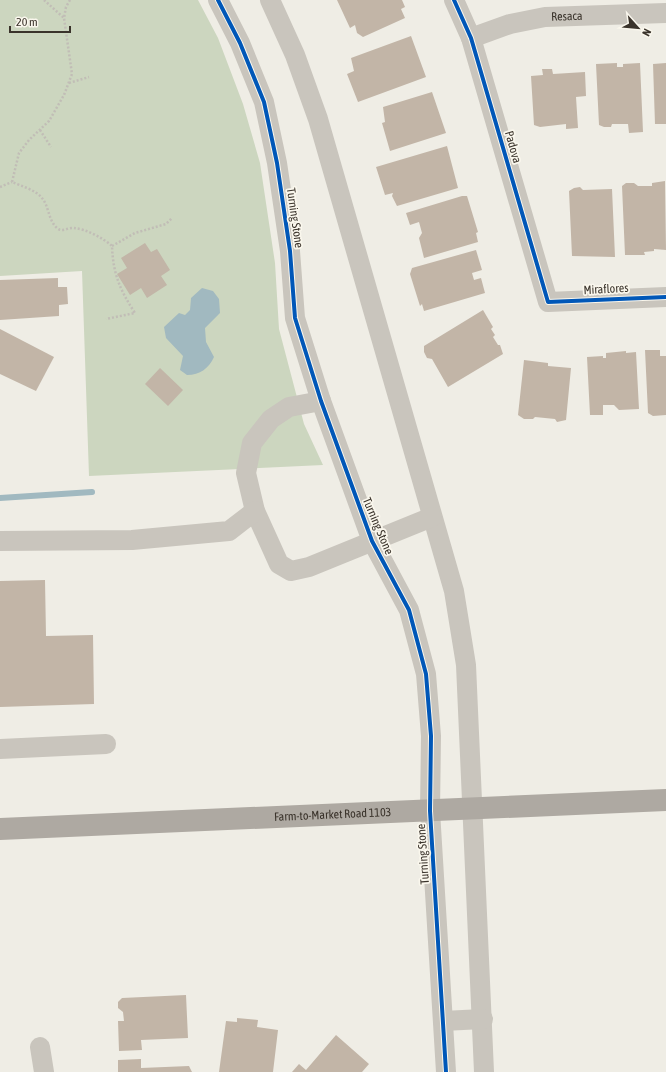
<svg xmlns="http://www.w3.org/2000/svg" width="666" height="1072" viewBox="0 0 666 1072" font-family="'Asap Condensed',sans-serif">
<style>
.green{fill:#ccd6bf}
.water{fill:#a1b9c0}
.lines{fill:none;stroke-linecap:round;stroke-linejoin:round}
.stream{stroke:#a1b9c0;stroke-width:6}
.building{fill:#c2b5a7}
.path{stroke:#c1bdb6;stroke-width:2.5;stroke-dasharray:2 2;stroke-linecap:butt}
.minor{stroke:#c9c5bd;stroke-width:20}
.major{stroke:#aea9a2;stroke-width:22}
.cycleway-casing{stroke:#faf7ed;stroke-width:6}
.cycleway{stroke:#0057b8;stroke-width:4}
.labels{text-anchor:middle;stroke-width:3.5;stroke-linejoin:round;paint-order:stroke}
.street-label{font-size:12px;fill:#3a332b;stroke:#faf7ed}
</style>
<rect width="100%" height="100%" fill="#efede5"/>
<!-- green -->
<polygon class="green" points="0,0 198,0 218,38 243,104 260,163 275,263 279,329 304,424 323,465 89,476 82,271 0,276"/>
<!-- water -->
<path class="water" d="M202,288L213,291L219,299L220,313L205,328L206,342L214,357C209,368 200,375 187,375L180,370L183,356L166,338L164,327L179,313L185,315L190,310L191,298Z"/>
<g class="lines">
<!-- stream -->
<polyline class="stream" points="0,498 92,492"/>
</g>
<!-- building -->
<g class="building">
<polygon points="337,0 402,0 405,7 401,9 405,18 363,37 357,33 355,25 350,28"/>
<polygon points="411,36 426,77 358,102 347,74 354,71 351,58"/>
<polygon points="617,63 617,67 623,67 623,64 640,63 643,132 629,133 628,124 612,124 611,127 604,127 599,125 596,64"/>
<polygon points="666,63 666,124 655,124 653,64"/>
<polygon points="542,69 552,69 553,74 585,72 586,96 576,97 578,128 566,129 566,124 540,127 534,125 531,76 543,75"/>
<polygon points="432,92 446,133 390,151 382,123 385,122 383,107"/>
<polygon points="447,146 458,188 397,206 392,196 393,193 385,195 376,167"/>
<polygon points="665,181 666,250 654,249 654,251 644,252 645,255 625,255 622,186 626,183 634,183 638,186 652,186 652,183"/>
<polygon points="580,187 583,190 612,189 615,257 572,256 569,191 574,188"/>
<polygon points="462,196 467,196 478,232 476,233 478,242 424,258 419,238 422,233 419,222 410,225 406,213"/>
<polygon points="145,243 151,252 157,249 170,270 161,276 167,285 147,298 141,288 130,295 117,274 127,268 121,258"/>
<polygon points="476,250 482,270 472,273 474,280 481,278 485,293 424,311 422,304 420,306 410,274 412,268"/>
<polygon points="58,278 58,287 67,287 68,304 59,305 59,316 0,320 0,280"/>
<polygon points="483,310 493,327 491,329 495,335 493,337 498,345 500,345 503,354 448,387 432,359 427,358 424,352 424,346"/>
<polygon points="0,329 54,357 36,391 0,374"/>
<polygon points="645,350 660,350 660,356 666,356 666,415 653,416 648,413"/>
<polygon points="626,351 626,353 636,352 639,409 619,410 614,405 603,405 603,415 590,415 587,357 603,356 603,358 606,358 606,353"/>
<polygon points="524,360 548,363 548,366 571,368 566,420 557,422 555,419 535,417 533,419 524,419 518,415"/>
<polygon points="160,368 183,390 168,406 145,384"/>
<polygon points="45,580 46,636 93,635 94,704 0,707 0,581"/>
<polygon points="186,995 188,1038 141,1040 142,1050 119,1051 118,1021 124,1021 123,1012 118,1008 118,1002 122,998"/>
<polygon points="237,1018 258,1020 257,1027 278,1030 273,1072 219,1072 226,1021 237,1022"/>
<polygon points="336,1035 369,1064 362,1072 292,1072 299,1064 306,1070"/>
<polygon points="141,1059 141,1068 189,1066 192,1072 118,1072 118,1060"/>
</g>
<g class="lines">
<!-- path -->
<g class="path">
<polyline points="44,0 64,18"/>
<path d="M70,0L66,7L64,18L72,74L64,95L49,121L29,140L19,153L12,182C21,186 36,190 42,198C49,206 48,220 57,228C62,233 68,227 74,228C86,229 103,238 112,246C113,274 120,290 135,313L106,319"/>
<polyline points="69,83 89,77"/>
<polyline points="40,130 51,147"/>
<polyline points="0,187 12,182"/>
<polyline points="112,246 135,233 166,224 172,218"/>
</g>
<!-- minor -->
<g class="minor">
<polyline points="218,0 240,43 264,102 277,163 290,251 295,318 321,401 372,541 409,610 426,674 431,736 430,811 446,1072"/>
<polyline points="270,0 295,55 318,119 454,591 466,665 484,1072"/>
<polyline points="454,0 471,38 548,302 666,297"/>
<path id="s1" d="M471,38L510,24L545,17L666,13"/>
<polyline points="321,401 289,407 271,419 252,443 246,473 255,511 279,564 291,571 309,567 432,517"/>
<polyline points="0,541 132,540 229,531 255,511"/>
<polyline points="0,749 106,744"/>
<polyline points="443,1021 483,1019"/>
<polyline points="40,1047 44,1072"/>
</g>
<!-- major -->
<path class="major" id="s2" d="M0,829L666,800"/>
<defs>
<g id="cycleway">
<polyline points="218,0 240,43 264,102 277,163 290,251 295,318 321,401 372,541 409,610 426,674 431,736 430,811 446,1072"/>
<polyline points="454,0 471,38 548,302 666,297"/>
</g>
</defs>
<!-- cycleway casing -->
<use href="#cycleway" class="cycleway-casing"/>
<!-- cycleway -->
<use href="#cycleway" class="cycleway"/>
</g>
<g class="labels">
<!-- street labels -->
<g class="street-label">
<text dy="4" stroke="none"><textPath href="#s1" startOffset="99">Resaca</textPath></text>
<text transform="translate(513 147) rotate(74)" y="4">Padova</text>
<text transform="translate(295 218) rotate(82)" y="4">Turning Stone</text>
<text transform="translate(606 289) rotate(-3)" y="4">Miraflores</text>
<text transform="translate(378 526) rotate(67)" y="4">Turning Stone</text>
<text dy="4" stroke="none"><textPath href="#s2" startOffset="333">Farm-to-Market Road 1103</textPath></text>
<text transform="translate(423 854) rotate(-94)" y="4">Turning Stone</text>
</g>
</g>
<!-- north arrow -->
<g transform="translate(638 28) rotate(117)" stroke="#faf7ed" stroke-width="3" paint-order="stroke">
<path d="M0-3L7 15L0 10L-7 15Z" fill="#3a332b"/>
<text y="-6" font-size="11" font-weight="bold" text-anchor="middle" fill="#3a332b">N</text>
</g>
<!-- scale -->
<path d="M10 26v6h60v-6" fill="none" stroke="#3a332b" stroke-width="2"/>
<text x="16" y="26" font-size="12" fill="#3a332b" stroke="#faf7ed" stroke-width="3" paint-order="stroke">20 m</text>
</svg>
